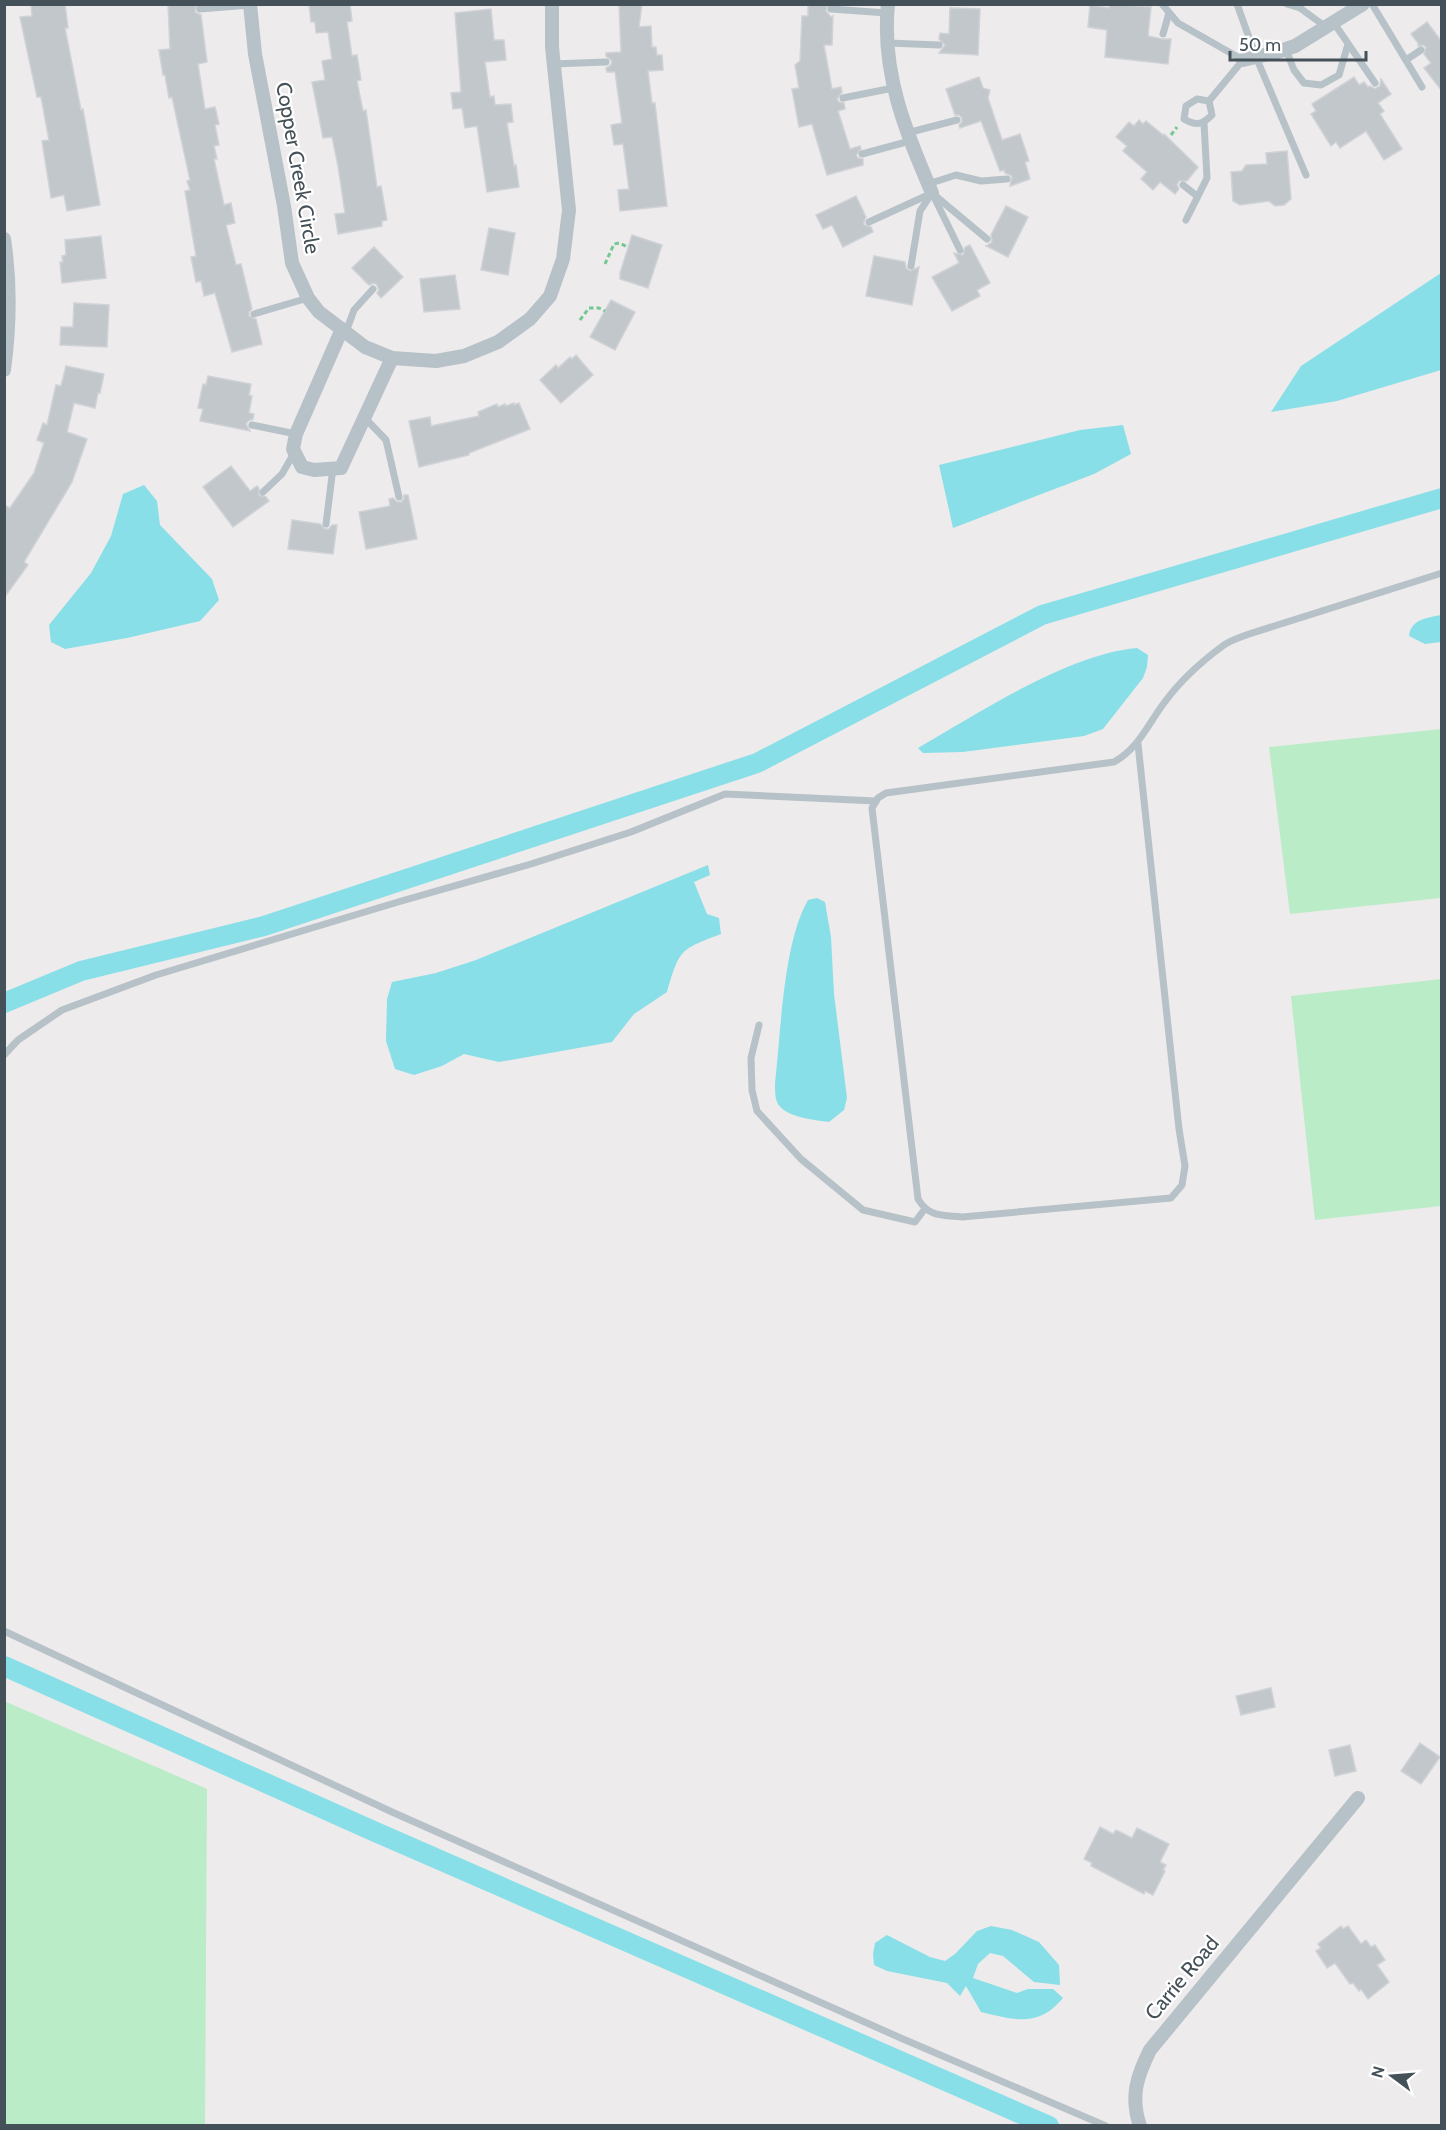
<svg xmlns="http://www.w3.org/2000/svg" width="1446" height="2130" viewBox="0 0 1446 2130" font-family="Cabin,sans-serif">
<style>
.green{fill:#baecc7}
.water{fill:#88dfe7}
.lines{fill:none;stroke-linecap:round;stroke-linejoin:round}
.canal{stroke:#88dfe7;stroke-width:20}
.building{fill:#c2c7cb;stroke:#cfd2d7;stroke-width:1.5}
.path{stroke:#74c893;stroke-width:3;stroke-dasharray:4.5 3;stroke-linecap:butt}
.service{stroke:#b7c2c8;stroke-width:7}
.minor{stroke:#b7c2c8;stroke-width:14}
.labels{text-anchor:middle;stroke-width:4.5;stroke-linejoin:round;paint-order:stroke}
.street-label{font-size:21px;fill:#455158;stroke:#fff}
</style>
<rect width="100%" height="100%" fill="#eeebec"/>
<!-- green -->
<g class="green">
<polygon points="1441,729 1441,898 1290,914 1269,747"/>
<polygon points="1441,979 1441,1206 1315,1220 1291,996"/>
<polygon points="4,1701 207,1789 205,2125 5,2125"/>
</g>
<!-- water -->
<g class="water">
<polygon points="1441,273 1441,370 1337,401 1271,412 1301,366"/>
<polygon points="1123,425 1131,454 1094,474 953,528 939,465 1080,430"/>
<polygon points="144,485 157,501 160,525 212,579 219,600 200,621 127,638 65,649 51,642 49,625 91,573 111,536 123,494"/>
<path d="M1441,615V642L1425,644L1409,636C1411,619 1427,618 1441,615Z"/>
<path d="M1137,648L1148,655L1147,667L1143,678L1103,729L1084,736L963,752L923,753L918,748C979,713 1068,654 1137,648Z"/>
<path d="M708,865L710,875L694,882L707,914L719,918L721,934C679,950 680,949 667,992L634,1014L612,1042L499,1062L464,1054L442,1066L414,1075L395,1069L386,1041L387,999L392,982L436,973L476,960Z"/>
<path d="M817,898L825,902L831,937L834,994L847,1098L844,1110L829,1122C815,1120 783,1117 777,1102C775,1097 775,1088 775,1083C781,1032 783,943 808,900Z"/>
<path d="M991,1926L1012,1930L1039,1942L1059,1965L1060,1985L1034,1982L1003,1956L990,1953L978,1964L973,1978L1017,1993L1028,1989H1053L1063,1998C1038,2028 1015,2020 981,2012L966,1986L960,1996L947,1983L887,1971L874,1965L873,1954L875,1943L887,1935L930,1957L945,1961L955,1954L977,1931Z"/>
</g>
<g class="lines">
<!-- canal -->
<g class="canal">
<polyline points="4,1003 81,971 264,926 757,763 1042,615 1442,498"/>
<polyline points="4,1666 371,1830 1049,2126"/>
</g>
</g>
<!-- building -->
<g class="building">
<polygon points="31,4 65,4 68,28 65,28 81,110 83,109 100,205 67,211 64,195 51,198 42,141 49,140 41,97 37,97 20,17 32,16"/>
<polygon points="168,4 197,4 195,12 201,15 207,62 198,64 205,109 215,107 219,124 215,125 219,145 214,146 217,159 214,159 224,205 231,203 235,223 226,225 236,265 241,264 252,309 249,312 249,316 256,319 262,344 232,352 215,293 204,296 201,281 196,282 191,257 196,256 185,191 190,190 187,181 190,180 172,97 169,98 165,75 163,75 159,50 170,49"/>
<polygon points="309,4 350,4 352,21 347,22 352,56 357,55 361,80 357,81 363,111 366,110 377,187 381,186 387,220 382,221 382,226 338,234 335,214 345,213 338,166 332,137 323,138 312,82 325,80 322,61 332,59 328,32 316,33 315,22 311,22"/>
<polygon points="619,4 642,4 639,27 651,26 652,47 656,47 657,55 662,55 663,70 648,71 652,103 655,103 667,206 620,211 618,190 629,189 623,144 614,145 611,125 622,123 615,72 607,72 606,68 611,65 612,61 606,56 606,53 621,52"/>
<polygon points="808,4 828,4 826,11 831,17 833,16 832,45 824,45 832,89 841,87 842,92 837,99 839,102 844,103 845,109 838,111 850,149 860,146 861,149 856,155 858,158 863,159 863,165 827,175 812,124 799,127 792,89 799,88 795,65 800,61 802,16 808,16"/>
<polygon points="1110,4 1151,7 1148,36 1162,39 1171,39 1168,64 1105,57 1107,30 1088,27 1090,5 1109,8"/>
<polygon points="950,8 980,9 978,55 939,53 945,45 939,39 940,33 949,34"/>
<polygon points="491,9 494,40 504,40 506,60 485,62 490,97 494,96 495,105 511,104 513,122 507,123 514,166 516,165 519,187 487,192 477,126 465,128 462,108 453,109 451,93 461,92 455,13"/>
<polygon points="1427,22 1442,42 1442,91 1424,68 1431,63 1424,54 1426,47 1423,45 1418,46 1418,43 1411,34"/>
<polygon points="979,77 983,88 990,90 988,98 1002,140 1020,134 1029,161 1025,162 1030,179 1010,186 1012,176 1005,173 1004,170 1000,171 981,121 960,128 959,125 962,122 962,118 959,115 955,115 946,89"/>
<polygon points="1354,77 1359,85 1364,82 1368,87 1370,86 1375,89 1380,86 1381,79 1391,94 1378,103 1384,111 1380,114 1402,149 1384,160 1366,131 1340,148 1336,142 1331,146 1311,114 1316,111 1312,104"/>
<polygon points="1139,120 1143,124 1146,121 1163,135 1164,134 1198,167 1187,181 1179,181 1177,185 1179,189 1175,194 1160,182 1153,190 1141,179 1147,172 1123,151 1127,146 1116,137 1129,122 1134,126"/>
<polygon points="1287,151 1291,199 1284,205 1275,206 1269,201 1240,205 1233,201 1231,172 1242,171 1246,165 1267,164 1266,153"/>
<polygon points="856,196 866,217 864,221 864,225 871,227 873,232 843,247 832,225 823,229 816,215"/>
<polygon points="1006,206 1028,217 1008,257 986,246 992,242 991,235"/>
<polygon points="489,228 515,233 508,275 481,270"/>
<polygon points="632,235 662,245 648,288 620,279 620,273"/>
<polygon points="101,236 106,278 62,283 60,262 63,262 62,256 66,255 65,240"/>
<polygon points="970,245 990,283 977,290 980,296 952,311 932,277 959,263 954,253 963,255 965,247"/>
<polygon points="374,247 403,277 381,298 377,293 379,290 377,285 374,283 369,285 352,268"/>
<polygon points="874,256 905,262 906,268 910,271 919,267 912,305 866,296"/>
<polygon points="455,275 460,309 424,312 420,279"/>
<polygon points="611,300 635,312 615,350 590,337"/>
<polygon points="74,303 109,305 107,347 60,345 61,327 73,327"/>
<polygon points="576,355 593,375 561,403 540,380 556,365 558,368 570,357 572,359"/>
<polygon points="66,366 104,374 100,393 98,393 95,408 74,403 67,432 87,439 72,482 24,562 28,565 4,598 4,505 10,508 34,473 44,443 37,440 43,423 47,425 56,385 61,386"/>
<polygon points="208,376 251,384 249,395 252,396 249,413 254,414 253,419 248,421 246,424 250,431 200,421 203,409 198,408 203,384 206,385"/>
<polygon points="514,403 514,405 519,403 530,429 469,453 469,455 419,467 409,421 430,417 431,426 479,416 478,412 497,404 498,407 505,404 506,406"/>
<polygon points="231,466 250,491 257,486 259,488 259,495 266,497 269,501 233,527 203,487"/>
<polygon points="404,495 408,495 417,539 366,549 359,512 390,506 389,499 393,498 397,502 401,502 404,499"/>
<polygon points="292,520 320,524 325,529 329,529 332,525 337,525 333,554 288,549"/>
<polygon points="1271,1688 1275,1707 1241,1715 1236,1696"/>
<polygon points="1420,1743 1440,1757 1421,1784 1401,1771"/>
<polygon points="1350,1745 1356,1771 1335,1776 1329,1750"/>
<polygon points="1100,1827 1113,1834 1116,1830 1132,1838 1137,1828 1169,1844 1160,1862 1166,1865 1163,1870 1165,1871 1153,1895 1145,1891 1144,1894 1091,1866 1092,1863 1084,1859"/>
<polygon points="1341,1926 1343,1929 1348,1926 1361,1944 1366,1940 1371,1947 1375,1945 1385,1960 1377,1965 1389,1982 1368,1999 1361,1989 1359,1991 1353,1983 1350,1984 1335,1963 1327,1968 1316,1951 1321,1948 1318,1944"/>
</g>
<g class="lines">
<!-- path -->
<g class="path">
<polyline points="1171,135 1177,127"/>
<polyline points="605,264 614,244 619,243 628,247"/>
<polyline points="580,320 589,308 599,308 605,311"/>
</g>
<!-- service -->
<g class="service">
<path d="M1162,4L1178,23L1243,60L1209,101L1197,99L1186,106L1184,119C1196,126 1202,125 1212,115L1209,101"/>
<polyline points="1237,4 1256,57 1306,175"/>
<polyline points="1287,4 1300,8"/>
<polyline points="1299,4 1300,8 1326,27"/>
<polyline points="1372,4 1422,87"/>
<polyline points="200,9 250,5"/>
<polyline points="831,9 887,13"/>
<polyline points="1334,23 1375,83"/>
<polyline points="1163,34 1169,13"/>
<polyline points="888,43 939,45"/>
<polyline points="1286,50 1294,70 1304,83 1321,85 1339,75 1348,44"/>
<polyline points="1406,60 1421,50"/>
<polyline points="553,64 606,62"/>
<polyline points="843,98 893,88"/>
<polyline points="907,133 957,120"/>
<polyline points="862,154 910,141"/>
<polyline points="928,184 956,175 981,181 1007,179"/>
<polyline points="1183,185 1197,196"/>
<polyline points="932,193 987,239"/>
<polyline points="933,195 960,250"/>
<polyline points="1186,220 1207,178 1204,123"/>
<polyline points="869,222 930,194"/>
<polyline points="911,266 920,211 932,193"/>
<polyline points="254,314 308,298"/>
<polyline points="346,332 354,310 373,289"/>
<polyline points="364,417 386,440 399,497"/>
<polyline points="252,425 296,434"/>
<polyline points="263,492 282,474 294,453"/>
<polyline points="326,524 333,468"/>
<path d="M1138,744L1179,1129L1185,1166L1182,1185L1171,1198L962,1217C941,1215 929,1217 918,1199L872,808L878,798L886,793L1114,762C1139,748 1148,724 1164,703C1180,681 1202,661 1224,645C1231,640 1241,637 1249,634L1442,573"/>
<polyline points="759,1025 751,1058 752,1090 757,1111 801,1159 863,1210 915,1222 924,1210"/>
<polyline points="4,1055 18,1040 62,1010 156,975 398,902 531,864 631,832 725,794 876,801"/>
<polyline points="4,1631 392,1812 903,2039 1106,2126"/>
</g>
<!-- minor -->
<g class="minor">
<polyline points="250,4 255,54 284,206 292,263 308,298 319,312 365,347 392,358 436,361 464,356 498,342 530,319 550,296 563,259 569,210 552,47 552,4"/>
<path d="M888,4C881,73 906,132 932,193"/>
<polyline points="1243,60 1277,52 1295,46 1363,4"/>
<path d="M4,239C11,284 10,325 4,370"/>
<polyline points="342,329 296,434 293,449 302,467 314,470 341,468 392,358"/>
<path d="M1140,2126C1130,2097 1137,2076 1150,2050L1358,1798"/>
</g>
</g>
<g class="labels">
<!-- street labels -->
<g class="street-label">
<text transform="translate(298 168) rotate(80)" y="7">Copper Creek Circle</text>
<text transform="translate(1182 1978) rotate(-50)" y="7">Carrie Road</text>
</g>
</g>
<!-- border -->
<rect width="1446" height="2130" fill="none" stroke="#455158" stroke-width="12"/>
<!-- north arrow -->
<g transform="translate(1392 2076) rotate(286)" stroke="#ffffff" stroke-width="4.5" paint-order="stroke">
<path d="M0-4.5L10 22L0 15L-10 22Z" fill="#455158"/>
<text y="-9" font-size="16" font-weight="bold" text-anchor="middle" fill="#455158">N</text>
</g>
<!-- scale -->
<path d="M1230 51v9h136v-9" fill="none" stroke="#455158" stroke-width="3"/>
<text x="1239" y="51" font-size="18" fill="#455158" stroke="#ffffff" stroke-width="4.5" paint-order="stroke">50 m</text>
</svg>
